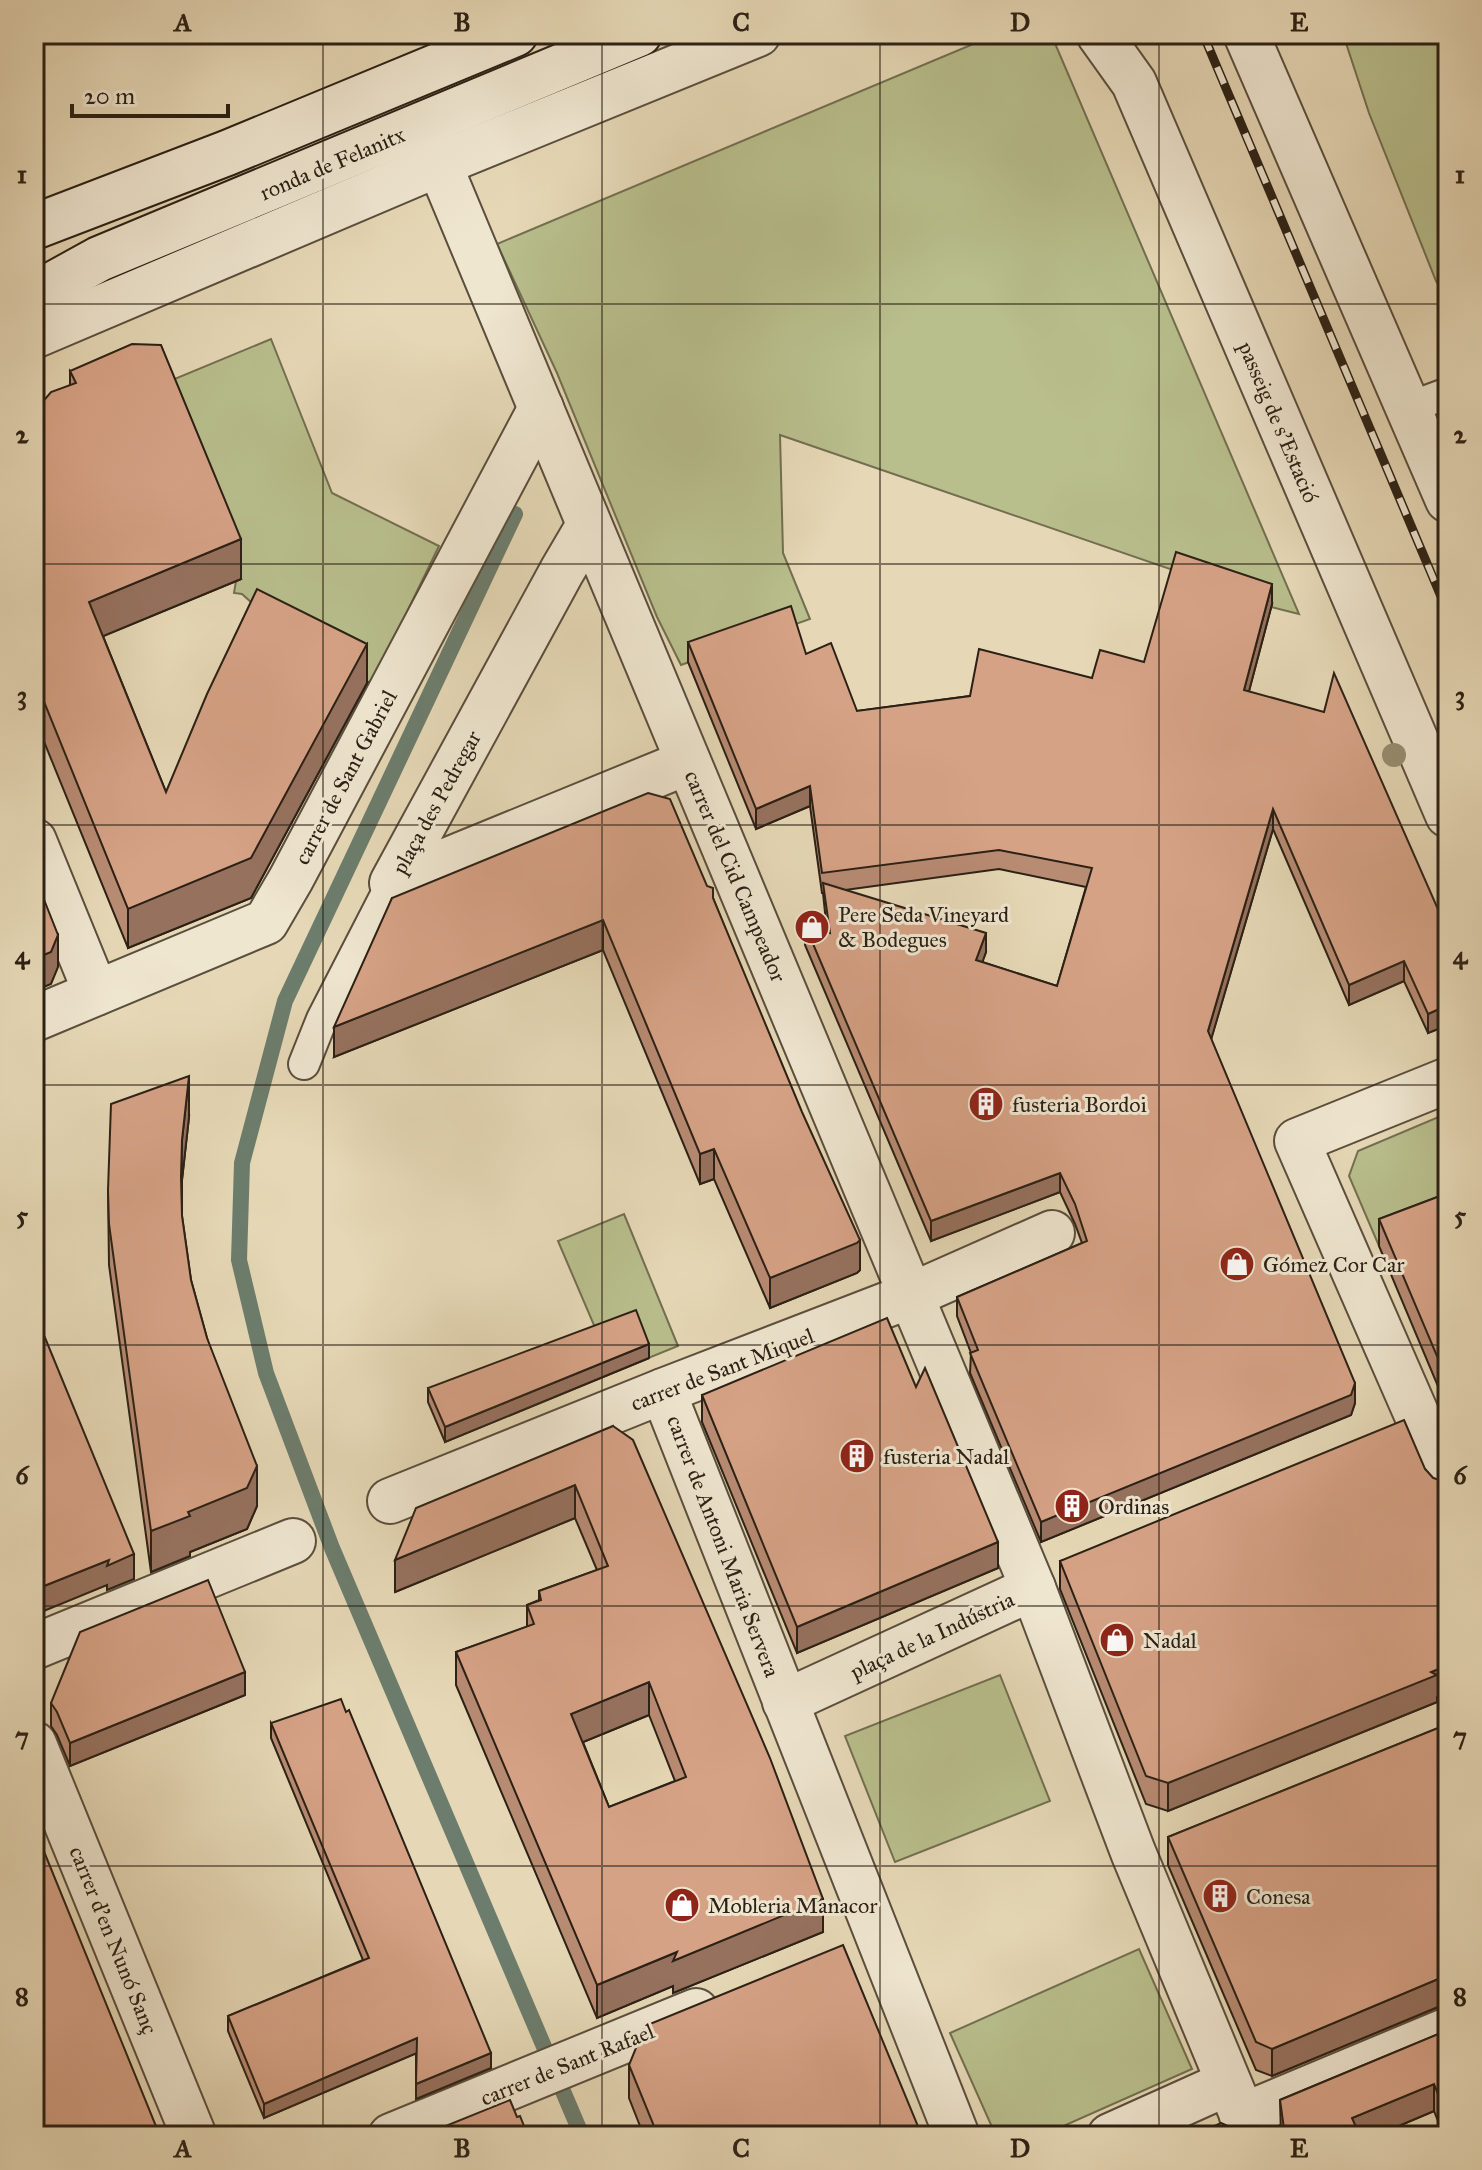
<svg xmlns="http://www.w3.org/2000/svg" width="1482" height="2170" viewBox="0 0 1482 2170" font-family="'IM FELL Great Primer',serif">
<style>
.green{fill:#b8be8c;stroke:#726f50;stroke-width:2}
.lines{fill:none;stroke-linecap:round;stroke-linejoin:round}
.stream{stroke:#6c7d6d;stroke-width:16}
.service-casing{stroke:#5a4e3d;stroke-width:34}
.minor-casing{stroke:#5a4e3d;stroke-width:48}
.secondary-casing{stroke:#2b2015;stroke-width:48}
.service{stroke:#efe6d0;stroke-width:30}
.minor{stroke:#efe6d0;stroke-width:44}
.secondary{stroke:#efe6d0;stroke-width:44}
.rail-casing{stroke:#2b2015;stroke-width:9}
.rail{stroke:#efe6d0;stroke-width:6;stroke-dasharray:18;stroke-linecap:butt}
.tree{fill:#968d71}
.wall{fill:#b88b73;stroke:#2b2015;stroke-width:2;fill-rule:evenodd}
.shaded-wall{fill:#96715e;stroke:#2b2015;stroke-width:2}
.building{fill:#d6a286;stroke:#2b2015;stroke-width:2;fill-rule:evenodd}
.grid{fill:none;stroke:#2b2015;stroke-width:2;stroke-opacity:0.55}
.labels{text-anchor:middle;stroke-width:6;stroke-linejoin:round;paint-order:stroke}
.street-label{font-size:22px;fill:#2b2015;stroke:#efe6d0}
.poi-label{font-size:22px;fill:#2b2015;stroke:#efe6d0;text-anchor:start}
.neatline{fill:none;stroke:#2b2015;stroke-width:3}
.grid-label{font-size:26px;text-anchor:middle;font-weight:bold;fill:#2b2015}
</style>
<rect width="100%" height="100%" fill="#e6d8b6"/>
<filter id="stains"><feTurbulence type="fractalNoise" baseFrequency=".0025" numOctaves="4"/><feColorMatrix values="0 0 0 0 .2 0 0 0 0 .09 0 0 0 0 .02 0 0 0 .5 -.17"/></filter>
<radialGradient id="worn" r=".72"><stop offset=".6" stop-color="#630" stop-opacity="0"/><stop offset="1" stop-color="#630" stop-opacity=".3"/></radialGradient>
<!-- green -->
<g class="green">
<polygon points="997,34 1051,34 1299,614 1271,607 1272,604 780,435 783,553 810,619 681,665 657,617 557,373 497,244"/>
<polygon points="1343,34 1448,34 1448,299 1436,281 1369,113"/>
<polygon points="271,339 332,493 439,546 371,686 243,619 253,604 242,594 234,593 236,581 160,385"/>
<polygon points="1448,1113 1448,1219 1379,1246 1349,1176 1358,1151"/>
<polygon points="624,1214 678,1346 614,1372 558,1241"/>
<polygon points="1000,1675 1050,1801 895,1862 845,1736"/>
<polygon points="1139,1949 1192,2069 1041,2136 996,2136 950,2033"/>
</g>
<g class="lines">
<!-- stream -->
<polyline class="stream" points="515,514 285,1001 242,1163 239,1260 266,1373 332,1548 582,2136"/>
<defs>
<g id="service">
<polyline points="1408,408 1448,393"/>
<polyline points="304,1064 322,1019 392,883"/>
</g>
<g id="minor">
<polyline points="1099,34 1134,83 1448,815"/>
<polyline points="1246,34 1448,500"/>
<polyline points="439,164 1033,1588 1133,1852 1251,2136"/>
<polyline points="34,336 439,164 758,34"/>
<polyline points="589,525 562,571 392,883 688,762"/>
<polyline points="34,841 96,993"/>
<polyline points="34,1019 266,922 291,879 541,408"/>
<polyline points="1448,1080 1297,1141 1448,1486"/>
<polyline points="663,1391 957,2136"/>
<polyline points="390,1501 663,1391 912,1295 1052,1233"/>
<polyline points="34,1647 293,1541"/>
<polyline points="785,1702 1033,1588"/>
<polyline points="34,1744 194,2136"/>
<polyline points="1242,2116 1448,2030"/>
<polyline points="391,2136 696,2011"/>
<polyline points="1110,2136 1228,2083"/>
</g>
<g id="secondary">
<polyline points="34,227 227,153 515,34"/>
<polyline points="34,303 41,291 99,259 639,34"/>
</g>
</defs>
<!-- service casing -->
<use href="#service" class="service-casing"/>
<!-- minor casing -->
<use href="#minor" class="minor-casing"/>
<!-- secondary casing -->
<use href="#secondary" class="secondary-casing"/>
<!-- service -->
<use href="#service" class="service"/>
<!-- minor -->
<use href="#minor" class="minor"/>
<!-- secondary -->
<use href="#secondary" class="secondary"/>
<defs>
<polyline id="rail" points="1203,34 1448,613"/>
</defs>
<!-- rail casing -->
<use href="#rail" class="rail-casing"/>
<!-- rail -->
<use href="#rail" class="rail"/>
</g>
<!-- trees -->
<circle class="tree" cx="1394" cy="755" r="12"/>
<!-- wall -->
<g class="wall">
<polygon points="70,371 241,579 103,636 166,792 367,683 251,898 128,948 34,717 34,412 70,385"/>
<path d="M1272,604L1249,691L1448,932V1025L1428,1033L1404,981L1349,1005L1273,829L1211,1039L1355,1403L1351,1415L1041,1542L970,1373L971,1353L957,1316V1297L1082,1243L1075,1224L1060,1192L931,1241L805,945V925L827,932L823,893H822L810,806L756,829L688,662V642L806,654L857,711L970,696L1092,678L1144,662ZM999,869L1086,887L1057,986L982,962L986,952L845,890Z"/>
<polygon points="392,898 713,898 860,1270 857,1273 770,1308 714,1179 700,1184 603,950 334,1057"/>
<polygon points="189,1117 182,1180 182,1216 191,1280 207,1338 257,1506 247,1529 190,1552 190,1556 151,1572 109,1265 108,1190"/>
<polygon points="1448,1193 1448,1410 1379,1246 1379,1219"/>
<polygon points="649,1358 445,1442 428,1402 428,1388"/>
<polygon points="916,1387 998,1568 797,1653 702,1422 702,1395"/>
<path d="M613,1426L823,1932L673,1993V1986L597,2018L456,1685V1652L527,1627V1605L539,1600V1591L597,1570L575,1518L395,1592ZM649,1715L675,1781L609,1807L583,1742Z"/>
<polygon points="1425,1469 1433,1478 1446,1483 1437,1702 1168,1811 1146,1804 1060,1589 1060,1561"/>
<polygon points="245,1695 70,1766 57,1735 51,1726 51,1703"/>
<polygon points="271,1723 491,2068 416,2099 416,2053 264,2118 228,2031 228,2016 363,1960 271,1738"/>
<polygon points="1448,1724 1448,2006 1438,2007 1272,2076 1256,2070 1168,1865 1168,1837"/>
<polygon points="1448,2030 1448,2136 1444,2136 1434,2111 1375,2136 1281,2136 1280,2100"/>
<polygon points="629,2065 922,2136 644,2136 629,2098"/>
</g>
<!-- shaded-wall -->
<g class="shaded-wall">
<polygon points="241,539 241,579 89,642 89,602"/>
<polygon points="1272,584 1272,604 1244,710 1244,690"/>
<polygon points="367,644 367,683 251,898 128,948 128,909"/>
<polygon points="810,786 810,806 756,829 756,809"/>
<polygon points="1273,809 1273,829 1208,1050 1208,1031"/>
<polygon points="603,920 603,950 334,1057 334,1027"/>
<polygon points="986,933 986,952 976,980 976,960"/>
<polygon points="58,935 58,967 51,984 34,991 34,959"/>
<polygon points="1404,961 1404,981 1349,1005 1349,985"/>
<polygon points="1448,1005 1448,1025 1428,1033 1428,1014"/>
<polygon points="189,1076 189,1117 182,1180 181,1217 182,1140"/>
<polygon points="714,1149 714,1179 700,1184 700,1154"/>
<polygon points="1060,1173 1060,1192 931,1241 931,1221"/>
<polygon points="860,1240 860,1270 857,1273 770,1308 770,1278"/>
<polygon points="649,1344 649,1358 445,1442 445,1427"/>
<polygon points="1355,1383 1355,1403 1351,1415 1041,1542 1041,1522"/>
<polygon points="257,1466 257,1506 247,1529 190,1552 190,1556 151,1572 151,1531 188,1512"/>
<polygon points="575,1485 575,1518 395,1592 395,1560"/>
<polygon points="998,1542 998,1568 797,1653 797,1627"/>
<polygon points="134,1554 134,1579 107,1590 107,1585 34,1615 34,1590 109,1560"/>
<polygon points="1448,1665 1448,1692 1437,1697 1437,1702 1168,1811 1168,1783"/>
<polygon points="245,1672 245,1695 70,1766 70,1743"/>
<polygon points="649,1682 649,1715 571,1747 571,1714"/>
<polygon points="823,1899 823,1932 673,1993 673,1986 597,2018 597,1985 677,1952"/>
<polygon points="1438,1979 1438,2007 1272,2076 1272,2049"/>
<polygon points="417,2038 417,2053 264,2118 264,2104"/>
<polygon points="491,2053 491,2068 416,2099 416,2084"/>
<polygon points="1434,2084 1434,2111 1375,2136 1352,2136 1352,2118"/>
</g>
<!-- building -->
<g class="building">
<polygon points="132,344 161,345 241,539 89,602 166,792 207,694 257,589 367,644 251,858 128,909 34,677 34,412 51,392 76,383 70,371"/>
<polygon points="1176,552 1272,584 1244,690 1324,712 1334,673 1448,932 1448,1005 1428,1014 1404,961 1349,985 1273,809 1208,1031 1355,1383 1351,1395 1041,1522 970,1353 978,1350 957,1297 1087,1241 1075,1204 1060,1173 931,1221 805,925 830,933 823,883 986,933 976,960 1057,986 1092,868 999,850 822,873 810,786 756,809 688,642 791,606 806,654 831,643 857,711 970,696 979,649 1092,678 1100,650 1144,662"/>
<polygon points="648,793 670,799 707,886 713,888 713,898 802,1112 860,1240 857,1243 770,1278 714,1149 700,1154 603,920 334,1027 392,898"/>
<polygon points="41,892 58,935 51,952 34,959 34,893 34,894"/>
<polygon points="189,1076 182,1140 181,1177 182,1216 191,1280 207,1338 257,1466 247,1488 188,1512 190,1516 151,1531 109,1224 108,1190 111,1104"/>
<polygon points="1448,1193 1448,1382 1379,1219"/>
<polygon points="636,1310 649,1344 445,1427 428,1388"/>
<polygon points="34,1311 134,1554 107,1566 109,1560 34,1590"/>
<polygon points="887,1318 916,1387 925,1368 998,1542 797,1627 702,1395"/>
<polygon points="1404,1420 1425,1469 1433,1478 1448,1483 1448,1665 1431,1672 1437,1675 1168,1783 1146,1776 1060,1561"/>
<path d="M613,1426L633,1440L770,1758L823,1899L673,1961L677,1952L597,1985L456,1652L534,1624L527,1605L541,1600L539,1591L608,1566L575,1485L395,1560L416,1508ZM649,1682L686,1777L609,1807L571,1714Z"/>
<polygon points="208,1580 245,1672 70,1743 57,1712 51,1703 80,1632"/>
<polygon points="341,1699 346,1712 349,1710 491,2053 416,2084 417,2038 264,2104 228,2016 369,1958 271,1723"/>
<polygon points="1448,1724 1448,1978 1438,1979 1272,2049 1256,2042 1168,1837"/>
<polygon points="34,1827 160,2136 34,2136"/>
<polygon points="843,1945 922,2136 658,2136 629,2065 645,2026"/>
<polygon points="1448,2030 1448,2118 1434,2084 1352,2118 1360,2136 1285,2136 1280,2100"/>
<polygon points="510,2100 517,2117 520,2116 528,2136 421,2136"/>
<polygon points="1221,2123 1250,2136 1191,2136"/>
</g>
<!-- grid -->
<path class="grid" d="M323,34V2136M602,34V2136M880,34V2136M1159,34V2136M34,304H1448M34,564H1448M34,825H1448M34,1085H1448M34,1345H1448M34,1606H1448M34,1866H1448"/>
<!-- icons -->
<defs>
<symbol id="shop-disc" viewBox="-11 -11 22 22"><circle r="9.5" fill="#8f2418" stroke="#efe6d0"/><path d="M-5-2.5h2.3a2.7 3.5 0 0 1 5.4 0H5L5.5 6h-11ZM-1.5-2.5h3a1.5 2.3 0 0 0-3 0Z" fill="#fff"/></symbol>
<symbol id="building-disc" viewBox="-11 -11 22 22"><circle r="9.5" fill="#8f2418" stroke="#efe6d0"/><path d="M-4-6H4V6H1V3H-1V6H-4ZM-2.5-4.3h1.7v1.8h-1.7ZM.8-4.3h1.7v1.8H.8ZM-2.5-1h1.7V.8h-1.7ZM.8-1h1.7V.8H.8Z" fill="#fff"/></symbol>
</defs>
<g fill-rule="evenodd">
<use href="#shop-disc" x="792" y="907" width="40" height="40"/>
<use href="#building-disc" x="966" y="1084" width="40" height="40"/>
<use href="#shop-disc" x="1217" y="1244" width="40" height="40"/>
<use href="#building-disc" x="837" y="1436" width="40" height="40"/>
<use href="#building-disc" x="1052" y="1486" width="40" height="40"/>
<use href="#shop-disc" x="1097" y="1620" width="40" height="40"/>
<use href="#building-disc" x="1200" y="1876" width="40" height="40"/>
<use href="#shop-disc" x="662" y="1885" width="40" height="40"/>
</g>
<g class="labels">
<!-- street labels -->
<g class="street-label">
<text transform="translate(332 163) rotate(-23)" y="8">ronda de Felanitx</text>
<text transform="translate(1279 422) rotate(67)" y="8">passeig de s'Estació</text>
<text transform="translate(345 777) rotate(-62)" y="8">carrer de Sant Gabriel</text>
<text transform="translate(436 802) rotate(-61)" y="8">plaça des Pedregar</text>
<text transform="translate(736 876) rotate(67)" y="8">carrer del Cid Campeador</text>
<text transform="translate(722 1369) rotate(-21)" y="8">carrer de Sant Miquel</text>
<text transform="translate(724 1546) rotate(69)" y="8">carrer de Antoni Maria Servera</text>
<text transform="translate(932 1635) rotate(-25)" y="8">plaça de la Indústria</text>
<text transform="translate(114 1940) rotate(68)" y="8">carrer d'en Nunó Sanç</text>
<text transform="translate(567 2064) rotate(-22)" y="8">carrer de Sant Rafael</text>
</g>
<!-- poi labels -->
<g class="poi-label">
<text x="838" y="922">Pere Seda Vineyard<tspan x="838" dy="25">&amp; Bodegues</tspan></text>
<text x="1012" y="1112">fusteria Bordoi</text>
<text x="1263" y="1272">Gómez Cor Car</text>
<text x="883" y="1464">fusteria Nadal</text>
<text x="1098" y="1514">Ordinas</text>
<text x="1143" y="1648">Nadal</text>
<text x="1246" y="1904">Conesa</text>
<text x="708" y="1913">Mobleria Manacor</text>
</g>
</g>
<!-- margin -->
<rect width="1482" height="2170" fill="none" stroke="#e6d8b6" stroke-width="88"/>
<!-- scale -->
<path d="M72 104v12h156v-12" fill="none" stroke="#2b2015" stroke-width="4"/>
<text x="84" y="104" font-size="24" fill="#2b2015" stroke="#efe6d0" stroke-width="6" paint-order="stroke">20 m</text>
<rect x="44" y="44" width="1394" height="2082" class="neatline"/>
<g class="grid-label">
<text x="183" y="31">A</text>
<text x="462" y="31">B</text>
<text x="741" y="31">C</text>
<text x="1020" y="31">D</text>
<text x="1299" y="31">E</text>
<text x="22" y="183">1</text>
<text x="1460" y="183">1</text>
<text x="22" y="443">2</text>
<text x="1460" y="443">2</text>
<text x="22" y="704">3</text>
<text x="1460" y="704">3</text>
<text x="22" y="964">4</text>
<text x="1460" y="964">4</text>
<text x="22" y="1224">5</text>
<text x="1460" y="1224">5</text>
<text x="22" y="1484">6</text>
<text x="1460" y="1484">6</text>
<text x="22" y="1745">7</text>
<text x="1460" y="1745">7</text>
<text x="22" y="2005">8</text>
<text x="1460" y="2005">8</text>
<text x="183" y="2157">A</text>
<text x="462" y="2157">B</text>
<text x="741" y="2157">C</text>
<text x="1020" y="2157">D</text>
<text x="1299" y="2157">E</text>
</g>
<rect width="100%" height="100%" filter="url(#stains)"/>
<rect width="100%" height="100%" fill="url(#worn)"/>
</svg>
